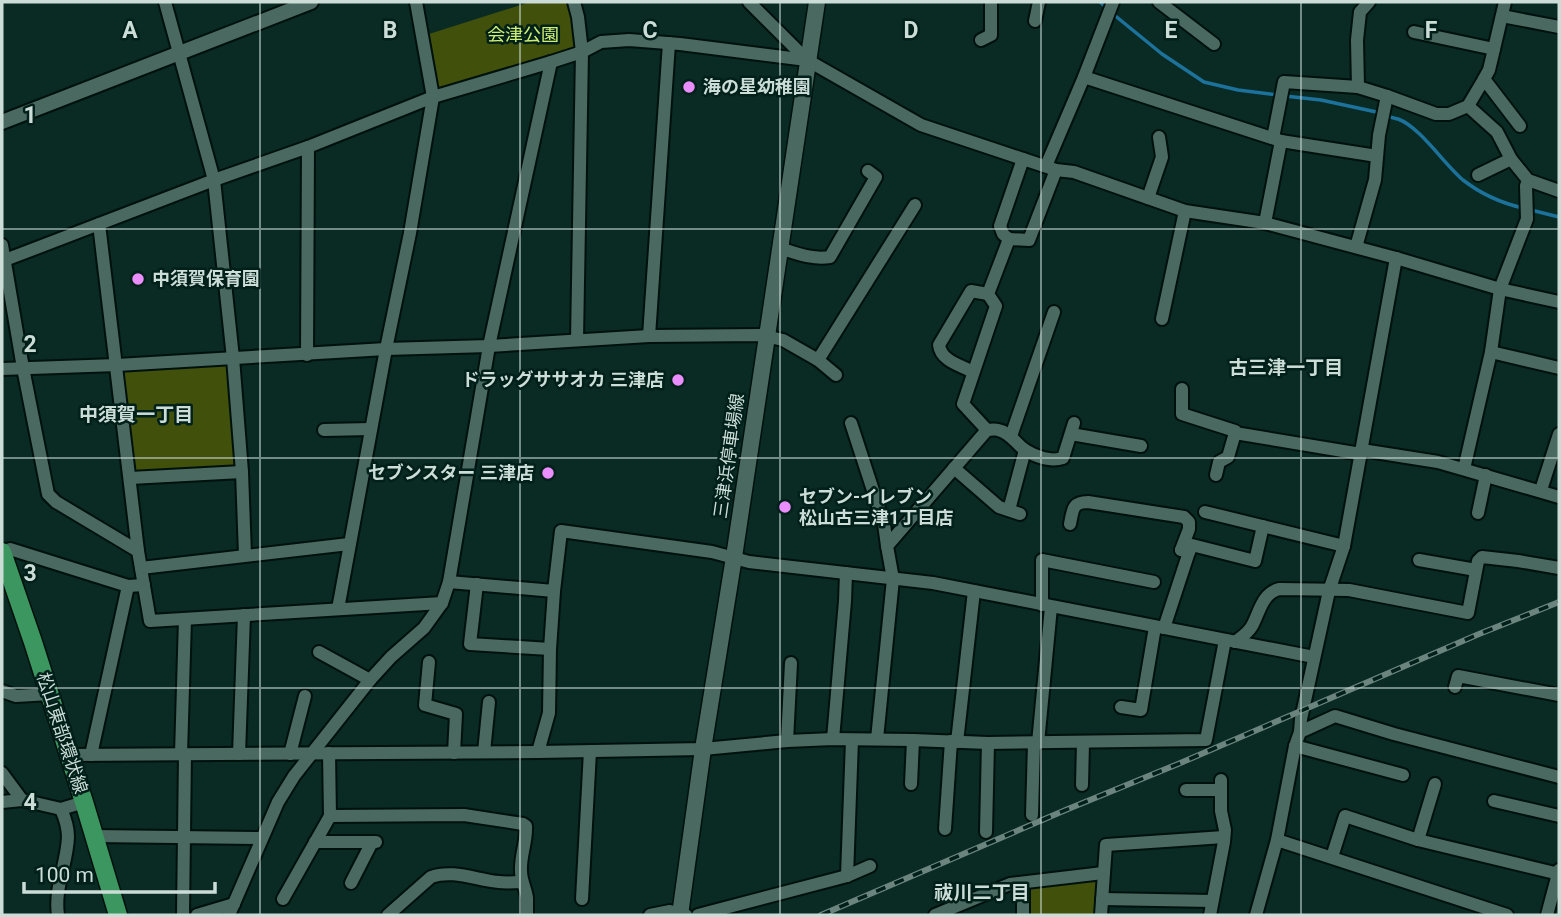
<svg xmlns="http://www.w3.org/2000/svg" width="1561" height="917" viewBox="0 0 1561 917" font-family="Roboto,'Noto Sans JP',sans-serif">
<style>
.green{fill:#41500a}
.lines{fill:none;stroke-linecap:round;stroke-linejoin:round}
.stream{stroke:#1d729c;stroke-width:3.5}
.minor-casing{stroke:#00110d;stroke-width:16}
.tertiary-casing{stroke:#00110d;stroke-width:18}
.secondary-casing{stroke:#00110d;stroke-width:19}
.primary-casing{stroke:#00110d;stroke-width:21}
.minor{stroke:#496961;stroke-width:12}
.tertiary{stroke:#496961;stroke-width:14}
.secondary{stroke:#496961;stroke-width:16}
.primary{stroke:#3b975f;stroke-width:18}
.rail-casing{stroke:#6b847e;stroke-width:6}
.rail{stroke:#01201a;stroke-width:3.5;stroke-dasharray:10;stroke-linecap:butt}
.grid{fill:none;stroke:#ccddd8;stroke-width:2;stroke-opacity:0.55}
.poi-dot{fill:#ea8dfd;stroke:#01201a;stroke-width:2.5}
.labels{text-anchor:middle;stroke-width:5;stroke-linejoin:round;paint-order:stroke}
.park-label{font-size:18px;fill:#d0f073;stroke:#01201a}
.poi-label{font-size:18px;font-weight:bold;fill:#ccddd8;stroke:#01201a;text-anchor:start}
.street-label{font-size:18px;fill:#ccddd8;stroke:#01201a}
.neighbourhood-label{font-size:19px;font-weight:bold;fill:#ccddd8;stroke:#01201a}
.grid-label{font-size:23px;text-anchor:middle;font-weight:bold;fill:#ccddd8;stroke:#01201a;stroke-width:5;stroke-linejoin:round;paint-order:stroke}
</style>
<rect width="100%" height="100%" fill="#0a2a24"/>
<!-- green -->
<g class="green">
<polygon points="530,2 568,2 578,50 438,89 429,34"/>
<polygon points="230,362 237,468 134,475 122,365"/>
<polygon points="1100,878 1097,915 1025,915 1026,886"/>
</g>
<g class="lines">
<!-- stream -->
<g class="stream">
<polyline points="1100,2 1108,9"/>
<polyline points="1113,14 1162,54 1204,82 1238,90 1278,95"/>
<polyline points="1285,96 1321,100 1381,113"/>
<path d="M1388,116C1391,118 1395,118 1398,119C1420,127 1444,164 1463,180C1481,194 1501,203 1523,208"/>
<polyline points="1531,210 1559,217"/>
</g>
<defs>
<g id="minor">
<polyline points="165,2 214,180 233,358 242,472 245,555"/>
<polyline points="574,2 578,17 582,52 577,340"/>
<polyline points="749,2 807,60 921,125 1056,170 1074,172 1185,211 1265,223 1396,258 1500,289 1559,302"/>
<polyline points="1159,2 1214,44"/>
<polyline points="1502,16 1559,27"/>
<polyline points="1035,21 1039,2"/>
<polyline points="1414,32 1494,49"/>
<polyline points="981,40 991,35 991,2"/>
<polyline points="1084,77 1281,141 1377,156"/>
<polyline points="1484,79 1520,126"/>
<polyline points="1358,87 1357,40 1360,12 1369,2"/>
<polyline points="1468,106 1497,132 1511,159 1528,180 1559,191"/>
<polyline points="1273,138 1284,82 1358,87 1387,96 1436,114 1449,114 1468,106 1484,79 1489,70 1494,49 1505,2"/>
<polyline points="1046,166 1084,77 1113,2"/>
<polyline points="1478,175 1511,159"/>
<polyline points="1148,198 1162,157 1159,137"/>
<polyline points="1265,223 1281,141"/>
<polyline points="99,224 138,551 150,621 442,603 449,582 489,346 551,62"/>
<polyline points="1009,239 1029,240 1056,170"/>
<polyline points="2,245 23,368 48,494 56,502 138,551"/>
<polyline points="1356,247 1375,180 1379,135 1387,96"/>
<path d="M779,248C796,253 812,260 830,257L876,177L868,171"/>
<polyline points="5,260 214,180 308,147 433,97 551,62 582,52 601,42 629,40 680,44 807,60"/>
<polyline points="1162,319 1185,211"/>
<polyline points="649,336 669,43"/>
<polyline points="1491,352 1559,368"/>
<polyline points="307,355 308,147"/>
<polyline points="818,360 915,205"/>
<polyline points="2,369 117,365 386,349 489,346 649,336 761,335 783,340 818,360 836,375"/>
<path d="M973,372C960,365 941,361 939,345L971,291L988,294"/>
<polyline points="1182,389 1182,414 1235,431 1235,433 1361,454"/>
<polyline points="851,423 884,524 887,546"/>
<polyline points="324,430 371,429"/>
<path d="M987,430C990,430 994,429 998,430C1010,432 1016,444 1025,450C1036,457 1051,462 1063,458L1074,423"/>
<polyline points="1071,434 1141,446"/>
<polyline points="1011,436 1054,312"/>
<polyline points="1362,450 1438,462 1559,497"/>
<polyline points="954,468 999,507 1020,514"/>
<polyline points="1464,469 1491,352 1500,289 1527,219 1526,186 1528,180"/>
<polyline points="1216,475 1219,462 1228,457 1235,433"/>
<polyline points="130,478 242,472"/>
<polyline points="1541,490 1559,434"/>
<polyline points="1009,510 1025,450"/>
<polyline points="1205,512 1344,546"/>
<polyline points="1478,513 1486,475"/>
<path d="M1070,524C1073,510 1072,502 1088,502L1184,517L1189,522V529L1181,550"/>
<polyline points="2,552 10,549 128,586"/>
<polyline points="1189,552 1192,545 1255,561 1263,526"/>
<polyline points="1419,560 1476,570"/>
<polyline points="141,568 349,544"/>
<polyline points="449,582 554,591 561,531 712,552 749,562 933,583 1314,657"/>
<polyline points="477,584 470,644 550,649"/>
<polyline points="1042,605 1042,560 1154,582"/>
<polyline points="338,609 386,349 410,233 433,97 416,2"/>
<polyline points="1164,628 1189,552 1181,550"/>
<path d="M1235,642C1242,637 1248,633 1252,626C1260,611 1262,594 1279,589L1349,590L1468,613L1478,561L1482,557L1518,561L1559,568"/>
<polyline points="319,652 370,680"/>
<polyline points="429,662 425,705 456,714 454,753"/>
<polyline points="1455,687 1458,676 1559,695"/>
<polyline points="2,691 16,696 50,694"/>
<polyline points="1121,707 1141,710 1155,627"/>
<polyline points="1300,732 1335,716 1394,734 1559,777"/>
<polyline points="833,739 845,601 846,573"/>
<polyline points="877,739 893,579 887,546 987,430 963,404 996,306 988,294 1009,239 1003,234 1000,226 1023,159"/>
<polyline points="787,741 791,663"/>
<polyline points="957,742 974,591"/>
<polyline points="1038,743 1051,607"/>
<polyline points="1295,746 1403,775"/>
<polyline points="484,752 489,702"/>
<polyline points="538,752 549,713 550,649 554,591"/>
<polyline points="181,754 185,619"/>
<polyline points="239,754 244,615"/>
<polyline points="290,754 305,696"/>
<polyline points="69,755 538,752 703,749 787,741 833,739 913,740 988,743 1206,740 1225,640"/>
<polyline points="91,755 128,586 144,585"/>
<polyline points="2,773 22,800"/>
<polyline points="911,784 913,740"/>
<polyline points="1082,785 1083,743"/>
<polyline points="1186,790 1221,790"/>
<polyline points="1494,801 1559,816"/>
<polyline points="2,802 22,800 61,809 84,802"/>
<polyline points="1032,815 1034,743"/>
<path d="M330,816L464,815L523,824L526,826C527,841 520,856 521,871C521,881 526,889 527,898C527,904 527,910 527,915"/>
<polyline points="945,829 951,741"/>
<polyline points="986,832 988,743"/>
<polyline points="94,836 262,838"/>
<polyline points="1277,840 1507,915"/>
<polyline points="1418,840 1435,784"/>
<polyline points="315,842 376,842"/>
<polyline points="1332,857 1345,816 1418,840 1559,874"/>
<polyline points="847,876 852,740"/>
<polyline points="351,883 372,842"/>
<polyline points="283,899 330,816 329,753"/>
<polyline points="582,899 590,751"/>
<polyline points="1102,899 1212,901"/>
<path d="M58,915C54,888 67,864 68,837C68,827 65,818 61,809"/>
<polyline points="183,915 185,754"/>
<polyline points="197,915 234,904"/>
<polyline points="229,915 278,802 294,776 370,680 391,657 424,628 442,603"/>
<path d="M388,915L431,877C452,869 477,880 499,882C507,883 514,882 522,882"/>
<polyline points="650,915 670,911 686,915"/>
<polyline points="698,915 847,876 870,866"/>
<polyline points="935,915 1010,884 1103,873"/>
<polyline points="1023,915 1023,883"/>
<polyline points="1101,915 1106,845 1224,837"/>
<polyline points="1210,915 1224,842 1225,830 1221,811 1221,780"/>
<polyline points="1256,915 1277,840 1295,746 1300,732 1301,719 1329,591 1344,546 1396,258"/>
<polyline points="1547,915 1559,870"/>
</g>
<polyline id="tertiary" points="2,122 311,2"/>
<polyline id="secondary" points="680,915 703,749 734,557 817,2"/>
<polyline id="primary" points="2,552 33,642 84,802 118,915"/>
</defs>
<!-- minor casing -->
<use href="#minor" class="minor-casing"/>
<!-- tertiary casing -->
<use href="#tertiary" class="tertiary-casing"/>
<!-- secondary casing -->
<use href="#secondary" class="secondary-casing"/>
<!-- primary casing -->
<use href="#primary" class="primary-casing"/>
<!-- minor -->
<use href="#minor" class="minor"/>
<!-- tertiary -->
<use href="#tertiary" class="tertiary"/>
<!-- secondary -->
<use href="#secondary" class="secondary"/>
<!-- primary -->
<use href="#primary" class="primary"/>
<defs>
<polyline id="rail" points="821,915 1068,809 1178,764 1479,634 1559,602"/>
</defs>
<!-- rail casing -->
<use href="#rail" class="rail-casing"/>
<!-- rail -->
<use href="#rail" class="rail"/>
</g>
<!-- grid -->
<path class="grid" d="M260,2V915M520,2V915M780,2V915M1041,2V915M1301,2V915M2,229H1559M2,458H1559M2,688H1559"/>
<!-- markers -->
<g class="poi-dot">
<circle cx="689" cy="87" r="7"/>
<circle cx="138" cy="279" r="7"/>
<circle cx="678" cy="380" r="7"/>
<circle cx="548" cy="473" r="7"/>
<circle cx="785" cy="507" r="7"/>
</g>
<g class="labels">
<!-- park labels -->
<g class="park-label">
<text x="523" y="41">会津公園</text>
</g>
<!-- poi labels -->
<g class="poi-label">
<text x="703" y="93">海の星幼稚園</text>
<text x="152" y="285">中須賀保育園</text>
<text x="664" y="386" text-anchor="end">ドラッグササオカ 三津店</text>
<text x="534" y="479" text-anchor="end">セブンスター 三津店</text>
<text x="799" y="503">セブン-イレブン<tspan x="799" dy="21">松山古三津1丁目店</tspan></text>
</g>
<!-- street labels -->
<g class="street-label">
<text transform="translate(729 456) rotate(-82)" y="6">三津浜停車場線</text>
<text transform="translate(62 733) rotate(72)" y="6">松山東部環状線</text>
</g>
<!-- neighbourhood labels -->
<g class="neighbourhood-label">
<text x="1286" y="374">古三津一丁目</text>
<text x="136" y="421">中須賀一丁目</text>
<text x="982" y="899">祓川二丁目</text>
</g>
</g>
<g class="grid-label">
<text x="130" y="38">A</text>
<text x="390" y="38">B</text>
<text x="650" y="38">C</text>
<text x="911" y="38">D</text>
<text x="1171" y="38">E</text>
<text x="1431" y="38">F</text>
<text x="30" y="123">1</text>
<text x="30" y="352">2</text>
<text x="30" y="581">3</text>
<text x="30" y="810">4</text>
</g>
<!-- border -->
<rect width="1561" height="917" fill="none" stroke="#ccddd8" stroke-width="7"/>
<!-- scale -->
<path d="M24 882v10h191v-10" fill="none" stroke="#ccddd8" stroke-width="3.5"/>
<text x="35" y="882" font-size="21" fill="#ccddd8" stroke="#01201a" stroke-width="5" paint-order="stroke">100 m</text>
</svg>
